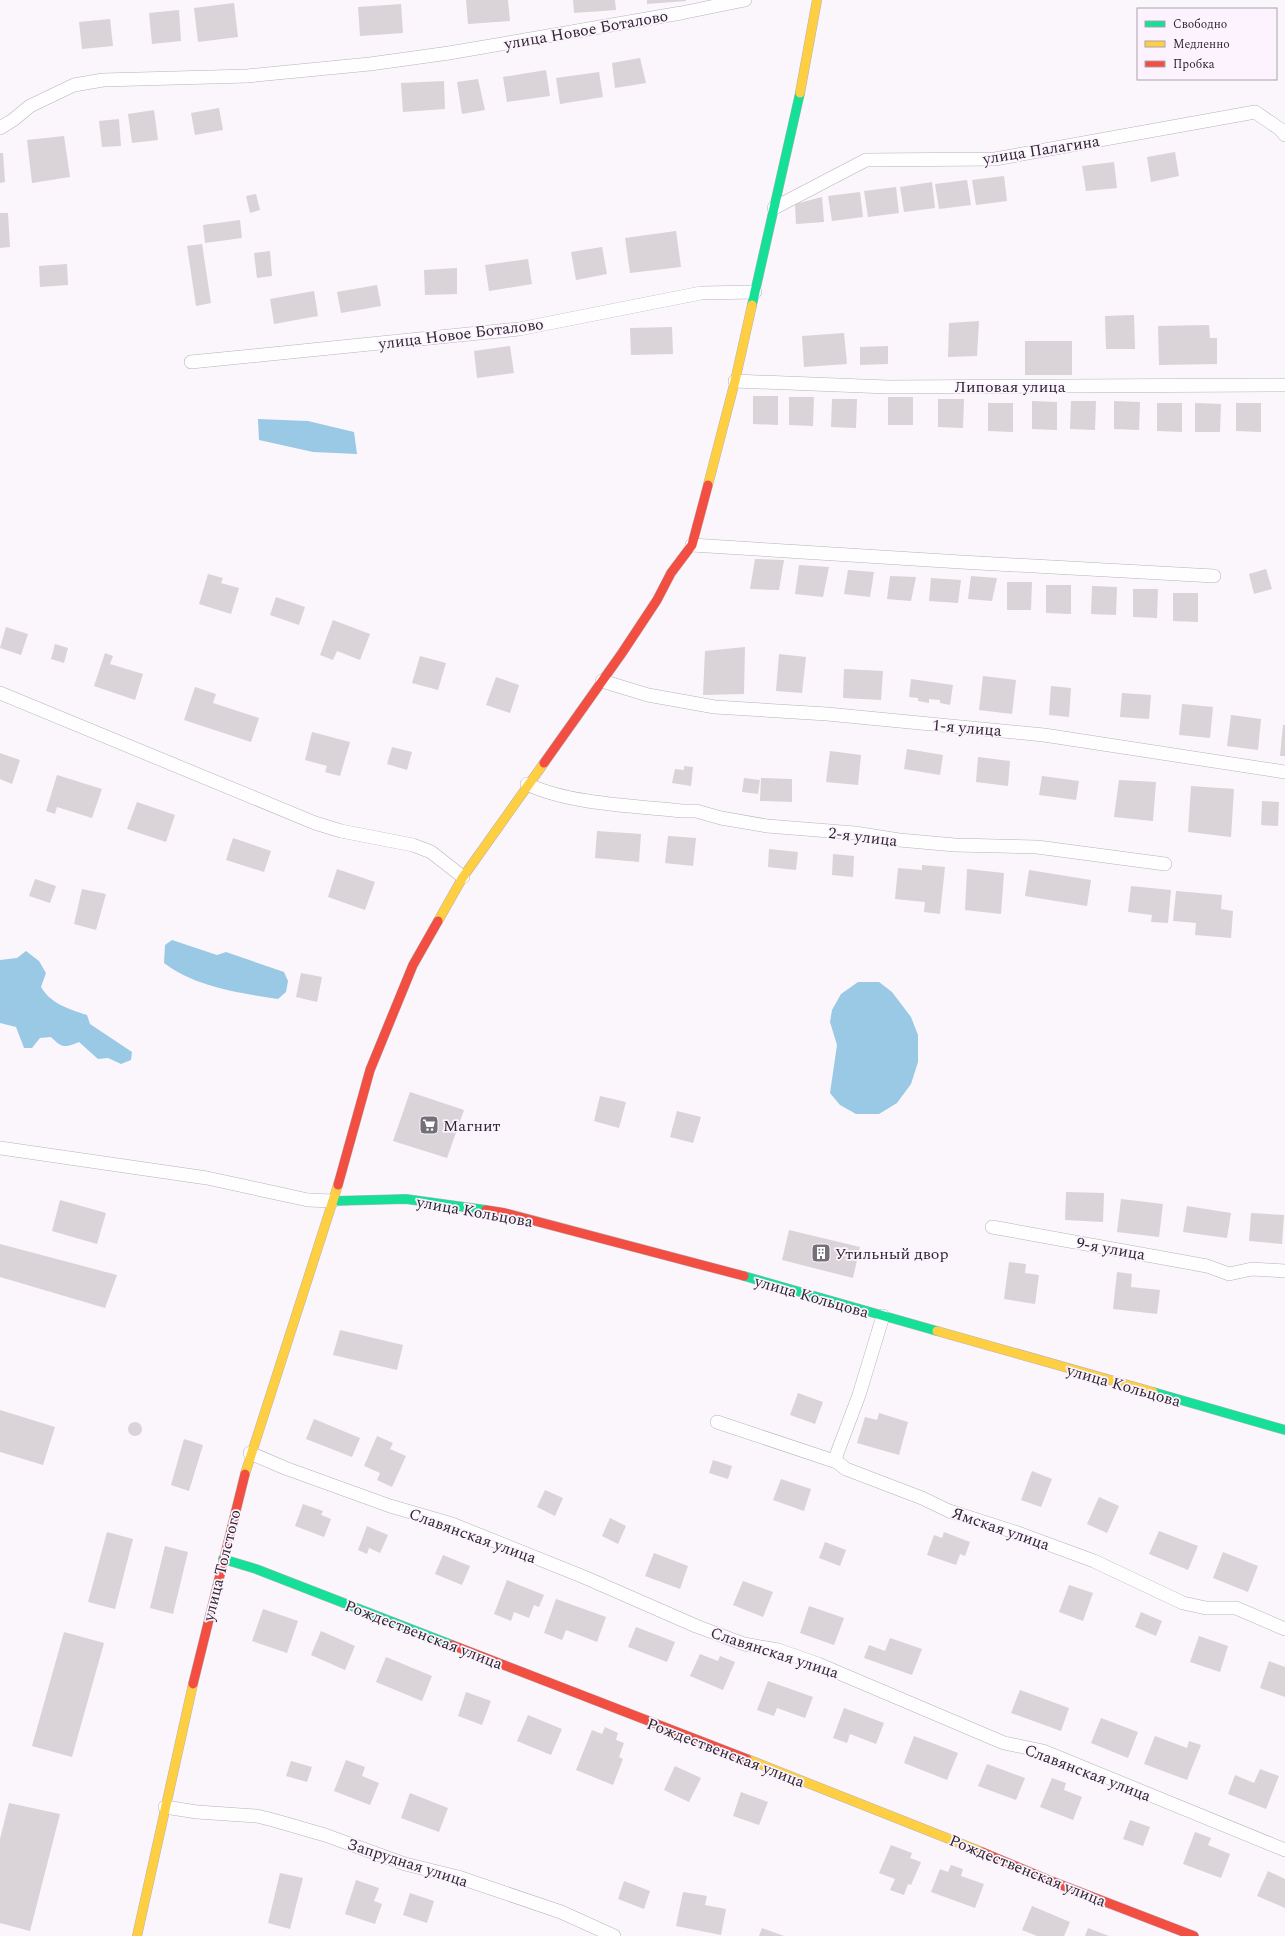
<svg xmlns="http://www.w3.org/2000/svg" width="1285" height="1936" viewBox="0 0 1285 1936" font-family="Spectral,serif">
<style>
.water{fill:#99c9e5}
.building{fill:#dad3d7}
.lines{fill:none;stroke-linecap:round;stroke-linejoin:round}
.street-casing{stroke:#b7b3b8;stroke-width:14}
.fast-casing{stroke:#b7b3b8;stroke-width:10}
.slow-casing{stroke:#b7b3b8;stroke-width:10}
.jam-casing{stroke:#b7b3b8;stroke-width:10}
.street{stroke:#fefeff;stroke-width:13}
.fast{stroke:#16e098;stroke-width:9}
.slow{stroke:#ffcf43;stroke-width:9}
.jam{stroke:#f24e42;stroke-width:9}
.labels{text-anchor:middle;stroke-width:3.5;stroke-linejoin:round;paint-order:stroke}
.street-label{font-size:16px;fill:#2d282f;stroke:#fcf3ff}
.poi-label{font-size:16px;fill:#2d282f;stroke:#fcf3ff;text-anchor:start}
</style>
<rect width="100%" height="100%" fill="#fbf6fc"/>
<!-- water -->
<g class="water">
<polygon points="258,419 308,421 354,432 357,454 313,452 259,440"/>
<path d="M172,940L217,955L226,952L284,972L288,981L286,992L278,999C240,993 195,987 164,963L165,945Z"/>
<path d="M26,951L39,961L46,973L41,987C51,1004 69,1009 87,1015L90,1024L132,1052L131,1060L121,1064L108,1058L98,1059L79,1042C64,1048 62,1048 51,1037L40,1038L32,1048H24L16,1027L0,1023V960L17,958Z"/>
<polygon points="858,982 879,982 892,992 911,1017 918,1035 918,1062 911,1084 897,1103 879,1114 856,1114 840,1105 830,1093 837,1045 830,1022 832,1010 841,994"/>
</g>
<!-- building -->
<g class="building">
<polygon points="466,0 508,0 510,21 468,24"/>
<polygon points="573,0 615,0 616,10 574,13"/>
<polygon points="647,0 686,0 686,1 647,4"/>
<polygon points="234,3 238,37 198,42 194,8"/>
<polygon points="401,4 403,33 360,36 358,7"/>
<polygon points="179,10 181,41 152,44 149,13"/>
<polygon points="110,19 113,46 82,49 79,22"/>
<polygon points="640,58 646,83 615,88 612,63"/>
<polygon points="546,70 550,96 507,102 503,77"/>
<polygon points="599,72 603,97 560,104 556,78"/>
<polygon points="478,79 485,110 462,114 457,82"/>
<polygon points="444,81 445,109 403,112 401,83"/>
<polygon points="219,108 223,130 195,135 191,113"/>
<polygon points="154,110 158,140 132,143 128,114"/>
<polygon points="119,119 121,146 102,147 99,121"/>
<polygon points="64,136 70,177 32,183 27,140"/>
<polygon points="1175,152 1179,176 1151,182 1147,157"/>
<polygon points="0,153 3,153 5,182 0,183"/>
<polygon points="1114,162 1117,188 1086,191 1082,166"/>
<polygon points="1004,176 1007,201 976,205 972,180"/>
<polygon points="967,180 971,205 939,209 935,184"/>
<polygon points="932,182 935,208 904,212 900,187"/>
<polygon points="896,187 899,213 868,217 864,191"/>
<polygon points="860,192 863,217 832,221 828,196"/>
<polygon points="256,194 260,210 250,213 246,196"/>
<polygon points="822,197 824,222 796,224 795,204"/>
<polygon points="0,213 8,213 10,247 0,248"/>
<polygon points="240,220 242,238 205,243 203,225"/>
<polygon points="676,231 681,267 630,273 625,238"/>
<polygon points="202,244 211,303 196,306 187,246"/>
<polygon points="602,247 607,274 576,280 571,252"/>
<polygon points="270,251 272,276 257,278 254,253"/>
<polygon points="528,259 532,284 489,291 485,265"/>
<polygon points="67,264 68,285 40,287 39,266"/>
<polygon points="457,268 457,294 425,295 424,270"/>
<polygon points="377,285 381,306 341,313 337,292"/>
<polygon points="314,291 318,316 274,324 270,299"/>
<polygon points="1134,315 1135,349 1106,349 1105,316"/>
<polygon points="979,321 977,356 948,357 949,323"/>
<polygon points="1209,325 1210,338 1217,338 1217,364 1159,365 1158,326"/>
<polygon points="672,327 673,354 631,355 630,328"/>
<polygon points="844,333 847,364 804,367 802,336"/>
<rect x="1025" y="341" width="47" height="34"/>
<polygon points="510,346 514,373 477,378 474,351"/>
<polygon points="888,346 888,364 860,365 860,347"/>
<polygon points="753,396 778,396 778,425 753,424"/>
<polygon points="789,397 814,397 813,426 789,425"/>
<rect x="888" y="397" width="25" height="28"/>
<polygon points="832,399 857,399 856,428 831,427"/>
<polygon points="938,399 964,399 963,428 938,427"/>
<polygon points="1032,401 1057,402 1057,430 1032,429"/>
<polygon points="1071,401 1096,401 1095,430 1070,429"/>
<polygon points="1114,401 1140,402 1139,430 1114,429"/>
<polygon points="988,403 1013,403 1013,432 988,431"/>
<polygon points="1157,403 1182,403 1182,432 1157,431"/>
<polygon points="1195,403 1221,404 1220,432 1195,432"/>
<polygon points="1236,403 1261,403 1261,432 1236,431"/>
<polygon points="755,559 784,560 779,590 750,589"/>
<polygon points="799,565 829,567 823,597 795,594"/>
<polygon points="1266,569 1272,589 1254,594 1249,574"/>
<polygon points="848,570 874,572 870,597 844,594"/>
<polygon points="208,574 223,578 221,583 239,588 231,614 199,604"/>
<polygon points="890,576 916,577 911,601 887,599"/>
<polygon points="971,576 997,578 992,601 968,599"/>
<polygon points="931,578 961,580 958,603 929,601"/>
<polygon points="1007,582 1032,582 1031,610 1007,610"/>
<polygon points="1046,585 1071,585 1071,614 1046,613"/>
<polygon points="1092,586 1117,587 1116,615 1091,614"/>
<polygon points="1133,589 1158,589 1157,618 1133,617"/>
<polygon points="1173,593 1198,593 1198,622 1173,621"/>
<polygon points="276,597 305,607 299,625 270,615"/>
<polygon points="333,620 370,634 360,660 337,651 333,660 320,655"/>
<polygon points="6,627 28,634 21,655 0,648"/>
<polygon points="55,644 68,648 64,663 51,659"/>
<polygon points="745,647 744,694 703,695 705,651"/>
<polygon points="105,653 113,656 110,664 143,674 135,700 94,686"/>
<polygon points="779,654 806,657 802,693 776,691"/>
<polygon points="420,656 446,663 438,690 412,683"/>
<polygon points="844,669 883,671 881,700 843,698"/>
<polygon points="983,676 1016,680 1012,714 979,710"/>
<polygon points="496,677 519,685 510,713 486,705"/>
<polygon points="911,679 953,685 950,705 940,703 940,700 929,699 929,703 918,701 918,698 909,697"/>
<polygon points="1051,686 1071,688 1069,717 1049,715"/>
<polygon points="195,687 216,694 213,703 259,718 251,742 184,720"/>
<polygon points="1122,693 1151,695 1149,719 1120,717"/>
<polygon points="1182,704 1213,707 1210,738 1179,735"/>
<polygon points="1231,715 1261,719 1258,750 1227,746"/>
<polygon points="1283,725 1285,725 1285,756 1280,756"/>
<polygon points="312,732 350,742 340,776 325,772 327,766 305,760"/>
<polygon points="392,747 412,752 407,770 387,764"/>
<polygon points="907,749 943,755 940,775 904,769"/>
<polygon points="830,751 861,755 858,785 826,782"/>
<polygon points="0,753 20,760 12,784 0,779"/>
<polygon points="978,757 1010,761 1008,786 976,782"/>
<polygon points="684,766 693,767 691,786 672,783 675,769 684,770"/>
<polygon points="57,775 102,789 92,818 57,807 55,814 46,811"/>
<polygon points="1042,776 1079,781 1076,800 1039,795"/>
<polygon points="744,778 760,780 758,794 742,792"/>
<polygon points="761,778 792,779 792,802 760,801"/>
<polygon points="1119,780 1156,782 1153,821 1114,817"/>
<polygon points="1191,786 1234,789 1231,837 1188,832"/>
<polygon points="1262,801 1279,802 1278,826 1261,825"/>
<polygon points="137,802 175,815 166,842 127,829"/>
<polygon points="597,831 641,834 639,862 595,858"/>
<polygon points="668,836 696,838 693,866 665,863"/>
<polygon points="233,838 271,851 264,872 226,860"/>
<polygon points="769,849 798,852 796,870 768,867"/>
<polygon points="833,854 854,856 853,877 832,875"/>
<polygon points="922,865 945,867 940,914 924,912 925,902 895,899 898,868 922,870"/>
<polygon points="337,869 375,882 365,910 328,897"/>
<polygon points="967,869 1004,873 1001,914 965,910"/>
<polygon points="1029,870 1091,880 1087,906 1025,896"/>
<polygon points="35,879 56,886 50,903 29,896"/>
<polygon points="1131,886 1171,890 1168,923 1151,922 1152,915 1128,912"/>
<polygon points="82,889 106,894 96,930 74,924"/>
<polygon points="1176,891 1222,895 1221,909 1233,911 1231,938 1195,935 1196,923 1173,921"/>
<polygon points="301,973 322,977 317,1002 296,997"/>
<polygon points="410,1092 464,1110 447,1158 393,1141"/>
<polygon points="600,1096 626,1102 619,1128 594,1121"/>
<polygon points="677,1111 701,1117 693,1143 670,1137"/>
<polygon points="1066,1192 1104,1193 1103,1222 1065,1220"/>
<polygon points="1121,1199 1163,1204 1159,1237 1117,1232"/>
<polygon points="60,1200 106,1213 97,1244 52,1231"/>
<polygon points="1187,1206 1231,1213 1227,1238 1183,1232"/>
<polygon points="1251,1213 1284,1215 1282,1244 1249,1241"/>
<polygon points="789,1230 860,1247 853,1278 782,1260"/>
<polygon points="0,1244 117,1275 105,1308 0,1277"/>
<polygon points="1009,1262 1026,1264 1025,1273 1039,1275 1035,1304 1004,1299"/>
<polygon points="1117,1272 1132,1274 1131,1287 1160,1290 1157,1314 1113,1309"/>
<polygon points="340,1330 403,1345 397,1370 333,1355"/>
<polygon points="798,1393 823,1402 815,1424 790,1415"/>
<polygon points="0,1410 55,1427 43,1465 0,1452"/>
<polygon points="879,1413 908,1422 899,1455 857,1443 865,1417 877,1420"/>
<polygon points="314,1419 360,1438 352,1457 306,1439"/>
<circle cx="135" cy="1429" r="7"/>
<polygon points="377,1436 393,1443 390,1449 406,1456 392,1487 377,1480 380,1473 364,1466"/>
<polygon points="184,1439 203,1445 189,1491 171,1485"/>
<polygon points="713,1460 732,1466 728,1479 709,1473"/>
<polygon points="1032,1471 1052,1479 1041,1507 1021,1500"/>
<polygon points="781,1479 811,1489 804,1511 773,1500"/>
<polygon points="545,1490 563,1498 555,1516 537,1507"/>
<polygon points="1099,1497 1119,1506 1107,1533 1087,1524"/>
<polygon points="303,1504 323,1511 321,1515 331,1519 324,1537 295,1526"/>
<polygon points="610,1518 626,1526 618,1544 602,1536"/>
<polygon points="367,1526 388,1535 380,1553 369,1548 367,1554 358,1550"/>
<polygon points="1159,1531 1198,1546 1188,1570 1149,1554"/>
<polygon points="107,1532 133,1539 115,1609 88,1602"/>
<polygon points="944,1532 970,1542 965,1556 960,1554 956,1565 927,1555 934,1535 942,1538"/>
<polygon points="825,1542 846,1550 840,1566 819,1558"/>
<polygon points="165,1546 188,1552 173,1614 150,1608"/>
<polygon points="1223,1552 1258,1566 1248,1592 1213,1578"/>
<polygon points="654,1553 688,1566 680,1589 645,1576"/>
<polygon points="443,1555 470,1566 462,1585 435,1574"/>
<polygon points="507,1580 544,1595 539,1607 534,1605 529,1618 514,1612 511,1621 494,1614"/>
<polygon points="743,1581 773,1592 763,1617 733,1605"/>
<polygon points="1069,1585 1093,1593 1083,1621 1059,1612"/>
<polygon points="556,1599 606,1617 597,1642 566,1630 562,1640 544,1633"/>
<polygon points="809,1606 844,1618 834,1645 800,1633"/>
<polygon points="263,1609 298,1621 287,1653 252,1641"/>
<polygon points="1141,1612 1162,1621 1156,1636 1135,1627"/>
<polygon points="636,1627 675,1642 667,1662 628,1647"/>
<polygon points="321,1631 355,1646 345,1670 311,1655"/>
<polygon points="64,1632 104,1643 72,1757 32,1746"/>
<polygon points="1199,1636 1228,1646 1220,1672 1190,1662"/>
<polygon points="890,1638 922,1649 912,1675 864,1658 869,1645 885,1651"/>
<polygon points="700,1654 718,1661 720,1656 735,1662 723,1690 690,1676"/>
<polygon points="386,1657 432,1676 422,1701 376,1682"/>
<polygon points="1269,1661 1285,1667 1285,1697 1260,1688"/>
<polygon points="768,1681 813,1697 805,1718 777,1708 774,1716 757,1710"/>
<polygon points="1020,1690 1069,1708 1061,1731 1011,1713"/>
<polygon points="466,1692 491,1701 482,1725 458,1716"/>
<polygon points="844,1708 884,1723 876,1744 850,1734 847,1743 833,1738"/>
<polygon points="528,1715 562,1729 551,1755 517,1741"/>
<polygon points="1101,1718 1138,1732 1128,1758 1091,1743"/>
<polygon points="605,1727 618,1733 616,1740 624,1743 619,1757 623,1759 613,1785 576,1770 592,1730 602,1734"/>
<polygon points="914,1736 958,1753 947,1780 904,1763"/>
<polygon points="1155,1736 1187,1748 1189,1741 1201,1745 1187,1780 1144,1764"/>
<polygon points="346,1760 365,1767 362,1776 379,1783 370,1805 334,1791"/>
<polygon points="291,1761 312,1767 307,1782 286,1776"/>
<polygon points="987,1764 1025,1778 1016,1800 978,1786"/>
<polygon points="675,1766 701,1778 689,1802 664,1790"/>
<polygon points="1260,1769 1279,1776 1266,1809 1228,1794 1235,1775 1254,1783"/>
<polygon points="1052,1778 1066,1783 1064,1790 1082,1797 1073,1820 1040,1807"/>
<polygon points="741,1792 768,1802 759,1825 733,1816"/>
<polygon points="410,1793 448,1808 439,1832 401,1818"/>
<polygon points="9,1803 60,1814 30,1931 0,1923 0,1839"/>
<polygon points="1130,1820 1150,1827 1143,1846 1123,1839"/>
<polygon points="1195,1832 1211,1838 1208,1845 1230,1854 1221,1878 1183,1864"/>
<polygon points="891,1845 912,1853 910,1858 921,1862 911,1885 908,1884 904,1895 890,1890 895,1879 879,1873"/>
<polygon points="951,1865 963,1869 961,1876 984,1884 975,1908 931,1892 940,1869 948,1872"/>
<polygon points="1268,1871 1285,1879 1285,1908 1257,1896"/>
<polygon points="280,1873 303,1878 290,1929 268,1923"/>
<polygon points="356,1880 379,1888 374,1901 382,1904 375,1924 345,1914"/>
<polygon points="624,1881 650,1891 644,1909 618,1899"/>
<polygon points="683,1892 707,1896 705,1905 726,1909 721,1935 676,1926"/>
<polygon points="410,1893 434,1901 427,1923 403,1915"/>
<polygon points="1032,1906 1070,1922 1064,1936 1037,1936 1022,1930"/>
<polygon points="762,1928 784,1936 759,1936"/>
<polygon points="1088,1928 1109,1936 1085,1936"/>
</g>
<g class="lines">
<defs>
<g id="street">
<polyline points="0,128 13,120 30,106 74,85 103,80 247,76 370,64 449,53 681,13 745,0"/>
<polyline points="774,208 866,160 995,159 1255,112 1280,129 1285,135"/>
<polyline points="191,362 519,329 701,293 755,292"/>
<polyline points="735,381 888,387 1285,385"/>
<polyline points="692,545 961,562 1214,576"/>
<polyline points="602,681 648,695 715,707 827,714 1044,735 1285,772"/>
<polyline points="0,693 315,823 341,831 413,845 431,852 463,877"/>
<path d="M527,784C568,804 636,806 682,811H696L721,818L767,826L855,833L899,840L955,845L1037,847L1165,864"/>
<polyline points="0,1148 207,1178 308,1200 333,1201"/>
<polyline points="992,1227 1207,1266 1229,1274 1252,1269 1285,1271"/>
<polyline points="717,1422 837,1462 846,1469 922,1498 949,1511 1018,1533 1094,1561 1183,1603 1206,1608 1236,1608 1285,1629"/>
<polyline points="250,1453 285,1468 390,1506 452,1524 584,1577 696,1626 744,1644 778,1650 818,1664 1004,1743 1043,1751 1285,1850"/>
<polyline points="837,1462 836,1456 859,1395 883,1316"/>
<polyline points="165,1807 197,1812 257,1816 273,1820 325,1835 405,1864 458,1877 561,1912 614,1936"/>
</g>
<g id="fast">
<polyline points="752,305 800,93"/>
<polyline points="333,1201 406,1199 486,1210"/>
<polyline points="744,1276 937,1331"/>
<polyline points="1153,1392 1285,1430"/>
<polyline points="223,1559 256,1569 452,1645"/>
</g>
<g id="slow">
<polyline points="800,93 817,0"/>
<polyline points="708,485 735,381 752,305"/>
<polyline points="438,921 463,877 544,763"/>
<polyline points="937,1331 1153,1392"/>
<polyline points="245,1474 338,1185"/>
<polyline points="747,1759 982,1852"/>
<polyline points="137,1936 193,1684"/>
</g>
<g id="jam">
<polyline points="544,763 622,653 657,600 671,573 692,545 708,485"/>
<polyline points="338,1185 370,1070 413,965 438,921"/>
<polyline points="486,1210 505,1213 744,1276"/>
<polyline points="452,1645 747,1759"/>
<polyline points="193,1684 245,1474"/>
<polyline points="982,1852 1051,1881 1194,1936"/>
</g>
</defs>
<!-- street casing -->
<use href="#street" class="street-casing"/>
<!-- fast casing -->
<use href="#fast" class="fast-casing"/>
<!-- slow casing -->
<use href="#slow" class="slow-casing"/>
<!-- jam casing -->
<use href="#jam" class="jam-casing"/>
<!-- street -->
<use href="#street" class="street"/>
<!-- fast -->
<use href="#fast" class="fast"/>
<!-- slow -->
<use href="#slow" class="slow"/>
<!-- jam -->
<use href="#jam" class="jam"/>
</g>
<!-- icons -->
<defs>
<symbol id="supermarket-square" viewBox="-11 -11 22 22"><rect x="-9" y="-9" width="18" height="18" rx="4" fill="#757077" stroke="#fcf3ff"/><path d="M-6-5.5h2.5l.6 2H6L4.5 2H-2.5L-4.4-4H-6ZM-1.5 3.2a1.3 1.3 0 1 0 .1 0ZM3 3.2a1.3 1.3 0 1 0 .1 0Z" fill="#fff"/></symbol>
<symbol id="building-square" viewBox="-11 -11 22 22"><rect x="-9" y="-9" width="18" height="18" rx="4" fill="#757077" stroke="#fcf3ff"/><path d="M-4-6H4V6H1V3H-1V6H-4ZM-2.5-4.3h1.7v1.8h-1.7ZM.8-4.3h1.7v1.8H.8ZM-2.5-1h1.7V.8h-1.7ZM.8-1h1.7V.8H.8Z" fill="#fff"/></symbol>
</defs>
<g fill-rule="evenodd">
<use href="#supermarket-square" x="418" y="1114" width="22" height="22"/>
<use href="#building-square" x="810" y="1242" width="22" height="22"/>
</g>
<g class="labels">
<!-- street labels -->
<g class="street-label">
<text transform="translate(586 29) rotate(-10)" y="6">улица Новое Боталово</text>
<text transform="translate(1041 149) rotate(-9)" y="6">улица Палагина</text>
<text transform="translate(461 333) rotate(-7)" y="6">улица Новое Боталово</text>
<text x="1010" y="392">Липовая улица</text>
<text transform="translate(967 727) rotate(5)" y="6">1-я улица</text>
<text transform="translate(863 836) rotate(7)" y="6">2-я улица</text>
<text transform="translate(475 1211) rotate(10)" y="6">улица Кольцова</text>
<text transform="translate(1111 1248) rotate(10)" y="6">9-я улица</text>
<text transform="translate(812 1296) rotate(16)" y="6">улица Кольцова</text>
<text transform="translate(1124 1385) rotate(16)" y="6">улица Кольцова</text>
<text transform="translate(1001 1528) rotate(19)" y="6">Ямская улица</text>
<text transform="translate(473 1535) rotate(20)" y="6">Славянская улица</text>
<text transform="translate(221 1565) rotate(-76)" y="6">улица Толстого</text>
<text transform="translate(424 1634) rotate(21)" y="6">Рождественская улица</text>
<text transform="translate(775 1652) rotate(18)" y="6">Славянская улица</text>
<text transform="translate(726 1752) rotate(21)" y="6">Рождественская улица</text>
<text transform="translate(1088 1772) rotate(21)" y="6">Славянская улица</text>
<text transform="translate(408 1862) rotate(18)" y="6">Запрудная улица</text>
<text transform="translate(1028 1870) rotate(22)" y="6">Рождественская улица</text>
</g>
<!-- poi labels -->
<g class="poi-label">
<text x="443" y="1131">Магнит</text>
<text x="835" y="1259">Утильный двор</text>
</g>
</g>
<!-- legend -->
<rect x="1137" y="8" width="140" height="72" fill="#fcf3ff" stroke="#a9a2ac"/>
<rect x="1145" y="21" width="20" height="6" fill="#16e098" stroke="#a9a2ac"/>
<text x="1173" y="28" font-size="12" fill="#2d282f">Свободно</text>
<rect x="1145" y="41" width="20" height="6" fill="#ffcf43" stroke="#a9a2ac"/>
<text x="1173" y="48" font-size="12" fill="#2d282f">Медленно</text>
<rect x="1145" y="61" width="20" height="6" fill="#f24e42" stroke="#a9a2ac"/>
<text x="1173" y="68" font-size="12" fill="#2d282f">Пробка</text>
</svg>
